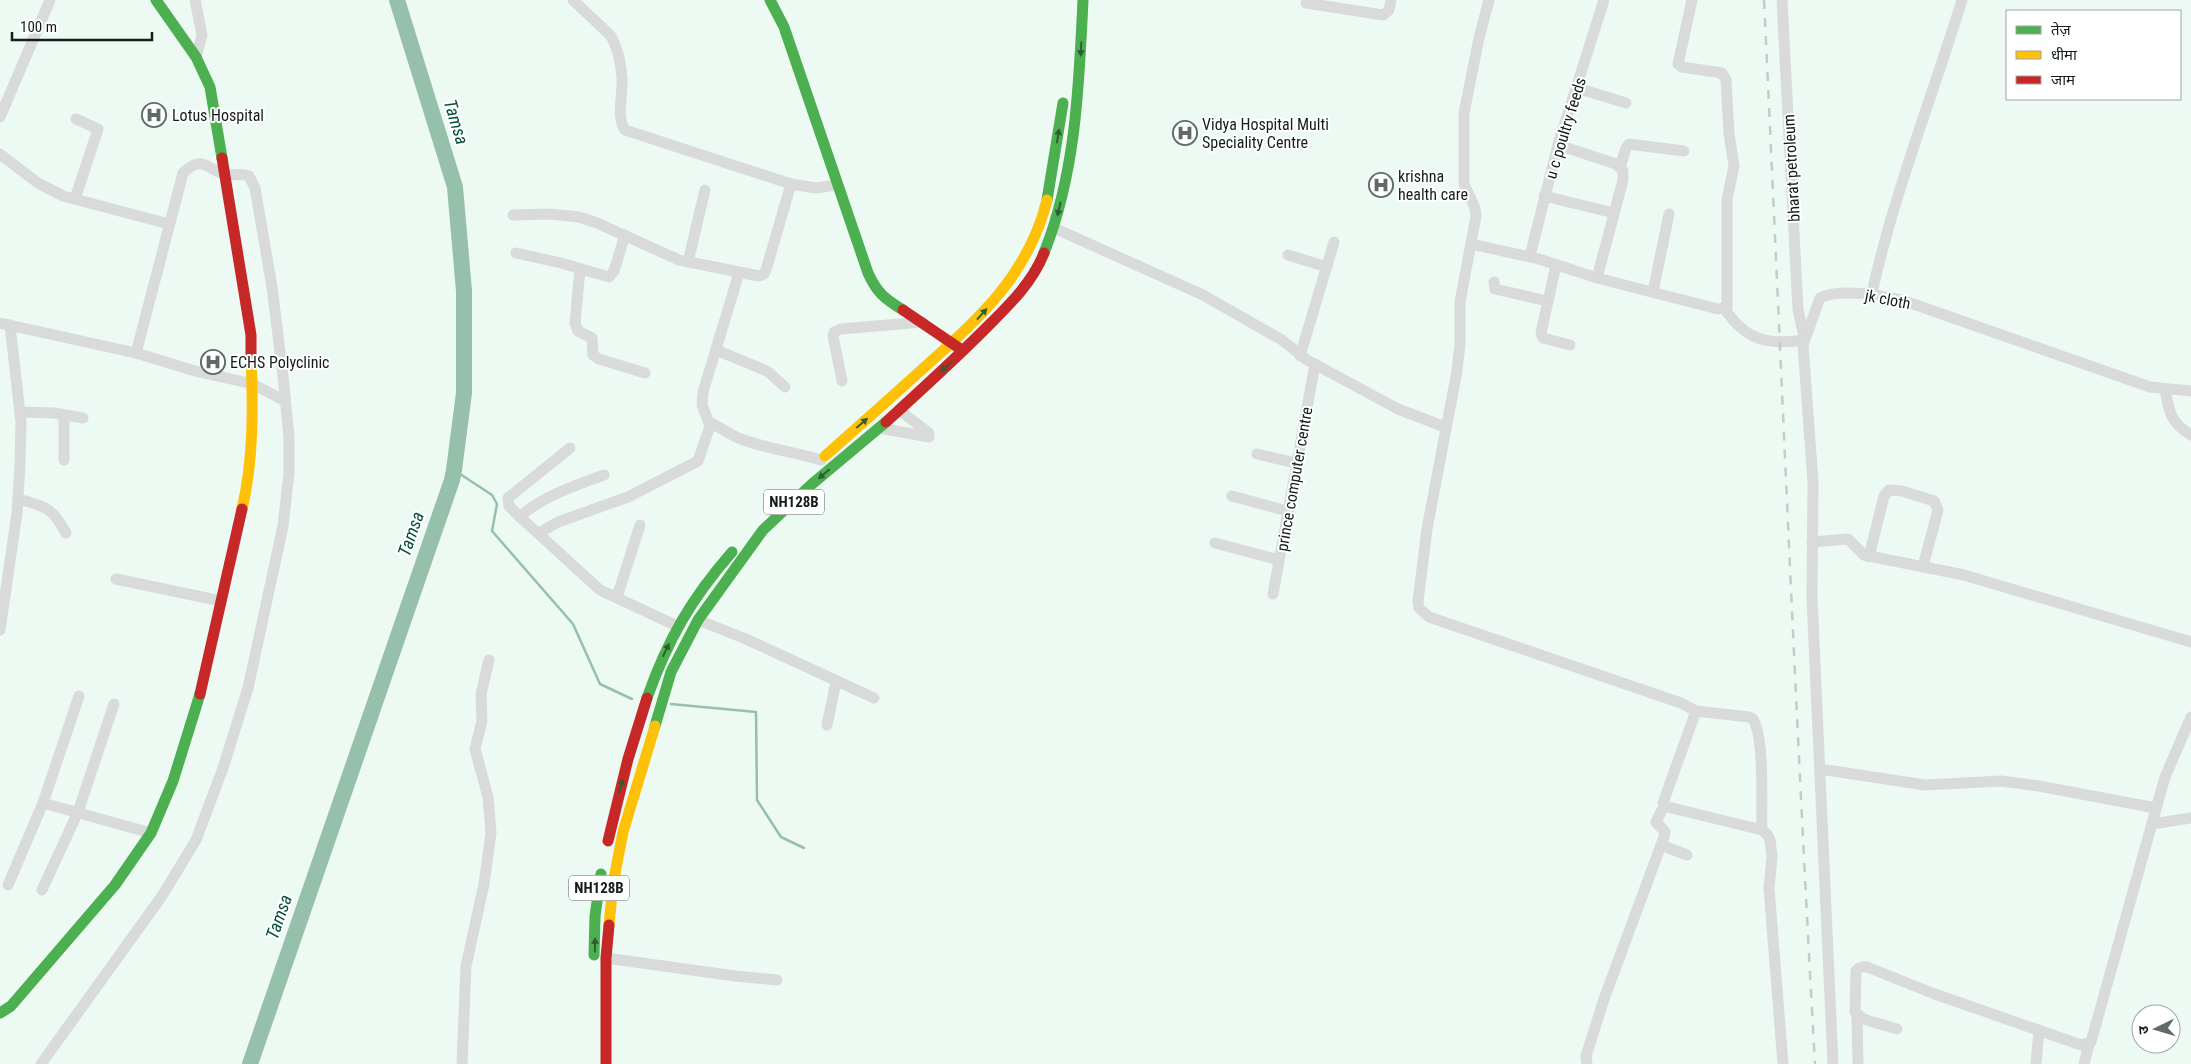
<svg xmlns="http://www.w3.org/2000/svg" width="2191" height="1064" viewBox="0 0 2191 1064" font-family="'Roboto Condensed','Noto Sans Devanagari',sans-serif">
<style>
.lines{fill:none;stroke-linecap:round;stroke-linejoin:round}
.stream{stroke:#96bfac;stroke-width:2.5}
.river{stroke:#96bfac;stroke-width:16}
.street{stroke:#d8dbda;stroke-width:11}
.fast{stroke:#4caf50;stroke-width:11}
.slow{stroke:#ffc107;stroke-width:11}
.jam{stroke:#c62828;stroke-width:11}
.rail{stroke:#c6cac8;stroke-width:2.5;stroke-dasharray:9 9;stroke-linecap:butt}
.oneway{fill:#2d5f32}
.labels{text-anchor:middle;stroke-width:4;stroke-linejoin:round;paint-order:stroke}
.shield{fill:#fff;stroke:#5a625e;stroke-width:1}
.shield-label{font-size:15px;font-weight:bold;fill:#131e19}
.poi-label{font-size:16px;fill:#131e19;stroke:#fff;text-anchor:start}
.street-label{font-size:16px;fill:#131e19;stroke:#fff}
.water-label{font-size:18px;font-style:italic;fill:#084f37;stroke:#fff}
</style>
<rect width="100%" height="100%" fill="#edfaf3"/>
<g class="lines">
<!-- stream -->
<g class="stream">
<polyline points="454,470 492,495 497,504 492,531 573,624 600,684 632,699"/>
<polyline points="671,704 756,712 757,800 781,837 804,848"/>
</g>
<!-- river -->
<polyline class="river" points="250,1064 452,480 454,470 464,393 464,291 455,187 397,0"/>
<!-- street -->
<g class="street">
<polyline points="195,0 202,35 196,57"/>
<path d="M573,0L611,36C618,49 621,63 622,78C623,93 616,118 625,130L791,184L816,188L837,185"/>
<path d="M1489,0L1479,38L1464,113V184L1475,208L1476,216L1460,302V344L1457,371L1427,529L1418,601L1419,608L1429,617L1681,703L1696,711L1749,717L1753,719C1765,739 1761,805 1762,830"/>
<polyline points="1782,0 1798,310 1804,336"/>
<polyline points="1306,3 1383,15 1389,10 1391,0"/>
<polyline points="1577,88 1626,103"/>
<polyline points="0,117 50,0"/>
<polyline points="1558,145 1616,164 1623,171 1623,180 1597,278"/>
<polyline points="0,154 38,183 63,196 169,224"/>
<polyline points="1620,167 1626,148 1629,144 1684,151"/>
<polyline points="1544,196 1614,213"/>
<polyline points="75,199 98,129 76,119"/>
<polyline points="513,215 550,214 579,217 597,223 679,260 759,276 764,274 766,270 791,184"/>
<polyline points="1054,228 1203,295 1282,340 1307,360 1398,409 1445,427"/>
<polyline points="1471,244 1539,259 1597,278 1718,309 1727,307 1727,200 1734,166 1729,134 1726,80 1722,73 1682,67 1678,64 1692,0"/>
<polyline points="516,253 561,263 609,277 614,271 625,235"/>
<polyline points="1288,255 1327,267"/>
<polyline points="1530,256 1558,145 1604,0"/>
<polyline points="688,262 705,190"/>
<polyline points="1556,265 1541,333 1543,338 1570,345"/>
<polyline points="580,269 575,323 578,331 592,338 593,355 599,359 645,373"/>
<polyline points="1494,282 1495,289 1547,301"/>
<polyline points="1653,292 1669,214"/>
<path d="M1872,293C1894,193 1932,98 1962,0"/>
<path d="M1725,309C1746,341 1768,345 1804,340"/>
<polyline points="0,323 136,353 195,371 253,384 285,401"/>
<polyline points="716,350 767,371 785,387"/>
<polyline points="1300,356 1334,242"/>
<polyline points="842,381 833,336 834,332 841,329 923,322"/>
<path d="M2165,389C2169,412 2170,422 2191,435"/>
<polyline points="20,412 54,413 83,418"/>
<polyline points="64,415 64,460"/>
<path d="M710,423C721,427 730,435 741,439C767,449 795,452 821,460"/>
<polyline points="879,428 929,437 929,433 899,410"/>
<polyline points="1257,454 1296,463"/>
<path d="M604,475C577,485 540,497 520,517L600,590L677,626"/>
<polyline points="1232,496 1287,511"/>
<path d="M18,499C46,507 51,506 66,533"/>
<polyline points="520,517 509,506 508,498 570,448"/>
<polyline points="539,533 558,522 628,497 698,461 710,426 702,405 703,392 739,273"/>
<polyline points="1812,542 1848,539 1864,555 1964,575 2191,642"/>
<polyline points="1215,543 1279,560"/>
<polyline points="1869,557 1884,496 1889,490 1902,491 1934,501 1938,510 1923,566"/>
<polyline points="116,579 221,601"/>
<polyline points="1273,594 1315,364"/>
<polyline points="617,597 640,525"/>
<polyline points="698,620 746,639 874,698"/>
<polyline points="0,630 17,513 20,464 21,422 10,325"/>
<polyline points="1696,711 1663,803 1668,807 1762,830 1767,834 1770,840 1772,857 1769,888 1783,1064"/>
<polyline points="827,725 836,682"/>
<polyline points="1820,769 1925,785 2001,781 2039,786 2156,808"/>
<polyline points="43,803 151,833"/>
<polyline points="2152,824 2191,818"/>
<polyline points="1661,845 1687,855"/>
<polyline points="8,885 43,803 79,696"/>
<polyline points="42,890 78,812 114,704"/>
<polyline points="606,958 735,976 777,980"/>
<polyline points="1857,1015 1858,1064"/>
<path d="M1897,1029L1863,1019L1855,1012L1856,971C1859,967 1862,966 1867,967L1932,993L2081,1045L2091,1042L2165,777L2191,717"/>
<path d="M41,1064L162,896L196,840L223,768L248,688L283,526L289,473V437L283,376L272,287L255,188L249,176C240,173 234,176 225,174C208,171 203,153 183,173L136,353"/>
<polyline points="462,1064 466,966 484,884 491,833 488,797 475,749 482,721 481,694 489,660"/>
<polyline points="1587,1064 1586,1056 1604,999 1664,837 1665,832 1656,822 1664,806"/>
<path d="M1833,1064L1812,598L1813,482L1803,345L1820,298C1838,288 1882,295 1902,300L2150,387L2191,391"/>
<polyline points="2036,1064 2039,1030"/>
<polyline points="2084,1064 2089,1044"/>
</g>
<!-- fast -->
<g class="fast">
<polyline points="156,0 196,57 210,87 222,158"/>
<path d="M770,0L784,27L868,273C877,293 885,299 903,310"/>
<polyline points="1047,200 1063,103"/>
<path d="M1044,253C1076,173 1079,85 1083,0"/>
<path d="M647,698C668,639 691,599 732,552"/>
<polyline points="655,726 671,672 698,620 763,530 812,484 886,422"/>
<polyline points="594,955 595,916 601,874"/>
<polyline points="0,1013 11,1006 115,885 151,833 173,781 200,694"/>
</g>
<!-- slow -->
<g class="slow">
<path d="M825,456C859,426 894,395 928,364C982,316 1029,273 1047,200"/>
<path d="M242,509C254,458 253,406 251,354"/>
<polyline points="609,925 613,884 623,832 655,726"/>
</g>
<!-- jam -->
<g class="jam">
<polyline points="222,158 251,335 251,354"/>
<polyline points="903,310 959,348"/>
<path d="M886,422C919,392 952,362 983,331C1006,308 1032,284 1044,253"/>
<polyline points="200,694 242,509"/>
<polyline points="608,841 628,759 647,698"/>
<polyline points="606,1064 606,958 609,925"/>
</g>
<!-- rail -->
<path class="rail" d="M1764,0C1781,355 1795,709 1815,1064"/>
</g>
<!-- one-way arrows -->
<defs><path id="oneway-solid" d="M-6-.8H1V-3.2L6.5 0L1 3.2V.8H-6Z" transform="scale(1.25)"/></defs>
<g class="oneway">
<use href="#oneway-solid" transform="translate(1081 49) rotate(93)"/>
<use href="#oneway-solid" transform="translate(1058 136) rotate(-81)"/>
<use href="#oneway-solid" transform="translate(1059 209) rotate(103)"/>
<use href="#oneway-solid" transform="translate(982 314) rotate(-48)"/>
<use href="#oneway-solid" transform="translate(946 367) rotate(138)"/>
<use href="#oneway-solid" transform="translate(862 423) rotate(-41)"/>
<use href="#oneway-solid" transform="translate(824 474) rotate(140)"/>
<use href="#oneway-solid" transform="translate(666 650) rotate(-64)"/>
<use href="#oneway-solid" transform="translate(621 786) rotate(-74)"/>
<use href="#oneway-solid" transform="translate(595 945) rotate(-89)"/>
</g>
<!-- icons -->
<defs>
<symbol id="hospital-ring" viewBox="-11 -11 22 22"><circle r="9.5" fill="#fff" stroke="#5f6b65" stroke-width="1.5"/><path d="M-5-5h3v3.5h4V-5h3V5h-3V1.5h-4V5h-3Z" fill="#5f6b65"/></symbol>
</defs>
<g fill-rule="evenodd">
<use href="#hospital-ring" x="140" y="101" width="28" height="28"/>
<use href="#hospital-ring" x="1171" y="119" width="28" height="28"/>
<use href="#hospital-ring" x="1367" y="171" width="28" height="28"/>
<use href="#hospital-ring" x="199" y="348" width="28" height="28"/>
</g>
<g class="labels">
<!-- shield labels -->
<g class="shield">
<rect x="764" y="489.5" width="60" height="25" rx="4"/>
<rect x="569" y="875.5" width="60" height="25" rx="4"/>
</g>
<g class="shield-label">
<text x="794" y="507">NH128B</text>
<text x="599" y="893">NH128B</text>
</g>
<!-- poi labels -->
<g class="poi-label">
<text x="172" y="121">Lotus Hospital</text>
<text x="1202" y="130">Vidya Hospital Multi<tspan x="1202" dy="18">Speciality Centre</tspan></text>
<text x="1398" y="182">krishna<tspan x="1398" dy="18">health care</tspan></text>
<text x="230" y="368">ECHS Polyclinic</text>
</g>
<!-- street labels -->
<g class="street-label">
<text transform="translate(1565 128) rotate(-73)" y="6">u c poultry feeds</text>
<text transform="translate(1791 168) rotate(-93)" y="6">bharat petroleum</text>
<text transform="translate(1888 299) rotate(11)" y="6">jk cloth</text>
<text transform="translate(1294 479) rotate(-80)" y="6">prince computer centre</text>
</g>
<!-- water labels -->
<g class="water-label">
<text transform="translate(456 122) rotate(73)" y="6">Tamsa</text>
<text transform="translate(411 534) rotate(-71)" y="6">Tamsa</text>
<text transform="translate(279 917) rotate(-71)" y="6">Tamsa</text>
</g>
</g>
<!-- legend -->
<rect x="2006" y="10" width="175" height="90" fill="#ffffff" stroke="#a1a5a3"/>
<rect x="2016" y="26" width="25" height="8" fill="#4caf50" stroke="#a1a5a3"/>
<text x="2051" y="35" font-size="15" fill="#131e19">तेज़</text>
<rect x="2016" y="51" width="25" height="8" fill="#ffc107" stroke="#a1a5a3"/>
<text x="2051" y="60" font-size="15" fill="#131e19">धीमा</text>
<rect x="2016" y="76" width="25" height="8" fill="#c62828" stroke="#a1a5a3"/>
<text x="2051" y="85" font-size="15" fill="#131e19">जाम</text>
<!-- north arrow -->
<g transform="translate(2156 1029) rotate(265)"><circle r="24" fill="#ffffff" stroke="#a1a5a3"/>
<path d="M0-4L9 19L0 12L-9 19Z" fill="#5f6b65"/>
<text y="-8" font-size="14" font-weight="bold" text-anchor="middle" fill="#131e19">उ</text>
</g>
<!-- scale -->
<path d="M12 32v8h140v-8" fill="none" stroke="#131e19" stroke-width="2.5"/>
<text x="20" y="32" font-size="15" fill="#131e19" stroke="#ffffff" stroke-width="4" paint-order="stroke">100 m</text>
</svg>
